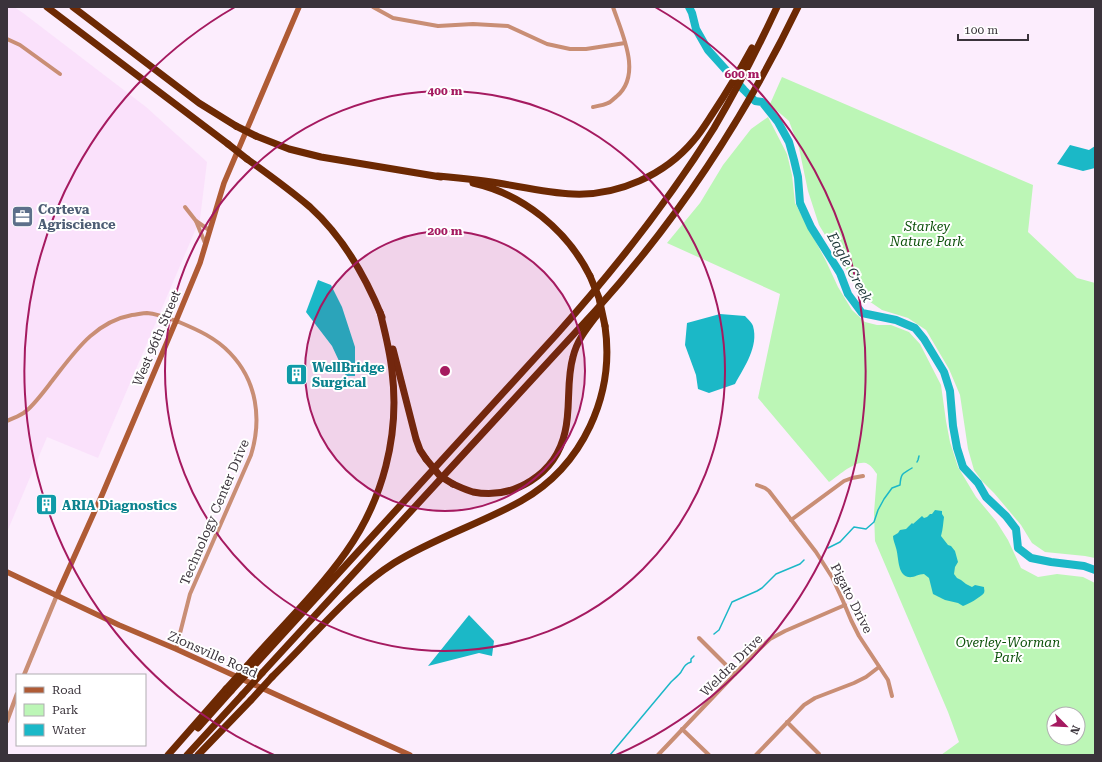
<svg xmlns="http://www.w3.org/2000/svg" width="1102" height="762" viewBox="0 0 1102 762" font-family="'Roboto Serif',serif">
<style>
.built{fill:#fae1fb}
.green{fill:#bcf6b6;fill-rule:evenodd}
.water{fill:#1bb8c7}
.lines{fill:none;stroke-linecap:round;stroke-linejoin:round}
.stream{stroke:#1bb8c7;stroke-width:1.5}
.river{stroke:#1bb8c7;stroke-width:8}
.minor{stroke:#c98e75;stroke-width:4}
.tertiary{stroke:#c98e75;stroke-width:4.5}
.secondary{stroke:#af5b35;stroke-width:5.5}
.motorway{stroke:#6d2903;stroke-width:7}
.motorway-bridge{stroke:#6d2903;stroke-width:7}
.ring{fill:none;stroke:#a51a60;stroke-width:2}
.labels{text-anchor:middle;stroke-width:4;stroke-linejoin:round;paint-order:stroke}
.service-label{font-size:13px;font-weight:bold;fill:#4e5e75;stroke:#fff;text-anchor:start}
.park-label{font-size:13px;font-style:italic;fill:#0b5009;stroke:#fff}
.street-label{font-size:13px;fill:#3a333b;stroke:#fff}
.culture-label{font-size:13px;font-weight:bold;fill:#0d838f;stroke:#fff;text-anchor:start}
.water-label{font-size:14px;font-style:italic;fill:#1f3739;stroke:#fff}
.centre{fill:#a51a60;stroke:#fff;stroke-width:2}
.ring-label{font-size:12px;text-anchor:middle;font-weight:bold;fill:#a51a60;stroke:#fff;stroke-width:4;stroke-linejoin:round;paint-order:stroke}
</style>
<rect width="100%" height="100%" fill="#fcedfd"/>
<!-- built -->
<polygon class="built" points="7,7 14,7 23,13 146,107 207,162 200,219 98,458 47,437 7,532"/>
<!-- green -->
<g class="green">
<polygon points="782,77 1033,185 1028,232 1077,278 1095,283 1095,558 1085,556 1045,552 1032,543 1021,525 994,493 982,481 974,470 968,449 960,395 949,369 926,330 908,318 882,310 863,297 819,225 808,191 799,148 789,121 775,109 770,104"/>
<path d="M768,117L787,154L792,175L795,203L826,261L838,287L852,310L865,322L877,325H891L909,332L920,344L941,385L946,421L950,442L958,467L976,497L996,521L1008,540L1021,568L1038,577L1057,574L1083,577L1095,583V755H941L959,742L948,712L875,541L874,513L877,474C874,470 871,465 866,463C855,460 838,476 829,482L758,398L780,294L667,243L700,203L723,165L751,129ZM1054,714H1078V738H1054Z"/>
</g>
<!-- water -->
<g class="water">
<polygon points="1070,145 1089,150 1095,146 1095,168 1083,171 1057,164"/>
<polygon points="318,280 331,285 342,307 355,347 355,376 346,376 332,346 306,312"/>
<path d="M720,314L745,316C748,319 752,323 753,326C759,347 744,367 735,384L709,393L698,389L696,375L685,345L687,323Z"/>
<path d="M935,510L942,511V514L944,517C943,524 943,529 941,536L948,545L951,546L955,551L958,562L955,567L954,574L957,578L961,580L966,584L972,587L975,585L984,587C984,590 985,590 984,593C981,597 967,605 963,606L958,603L945,600L933,594L929,578L924,574C918,574 914,578 908,577C897,574 899,557 896,548C895,544 893,540 893,536L898,533L900,530L906,529L912,523L913,524L922,516L924,518L927,517L930,514H932Z"/>
<polygon points="469,615 494,641 492,656 479,653 428,666"/>
</g>
<g class="lines">
<!-- stream -->
<g class="stream">
<polyline points="917,462 918,460 919,456"/>
<path d="M828,548L840,542L854,527L866,529L874,522L878,510L884,499L892,488L900,485C901,472 903,474 912,468"/>
<polyline points="714,634 719,630 732,602 757,591 762,588 776,574 800,564 804,560"/>
<path d="M610,755L671,682C674,679 679,675 681,672C684,667 685,664 691,662V659L694,656"/>
</g>
<!-- river -->
<polyline class="river" points="689,7 692,13 696,29 708,50 744,90 755,101 762,102 778,122 789,142 794,160 798,177 800,203 811,227 840,273 848,294 862,313 896,320 915,328 924,339 944,372 950,391 953,426 957,448 963,467 978,483 986,497 1006,516 1016,529 1018,548 1031,558 1051,562 1084,566 1095,570"/>
<!-- minor -->
<g class="minor">
<polyline points="373,7 393,18 438,26 473,24 508,26 547,44 570,49 586,49 625,43"/>
<polyline points="7,39 20,45 60,74"/>
<path d="M593,107C598,106 604,105 608,103C611,102 613,99 616,97C643,75 622,34 613,7"/>
<polyline points="185,207 196,221 205,243"/>
<polyline points="196,221 209,230"/>
<path d="M7,421C13,418 21,416 26,411C34,405 45,390 52,381C74,353 94,322 132,315C136,315 142,313 147,313C158,314 168,318 179,322C198,330 216,338 230,353C257,381 262,419 251,455L190,594L176,649"/>
<polyline points="757,485 765,488 769,491 816,552 832,577 843,601 851,620 859,636 888,680 892,696"/>
<polyline points="791,520 844,481 852,478 863,476"/>
<polyline points="699,638 735,674"/>
<polyline points="787,722 819,754"/>
<polyline points="682,729 709,755"/>
<polyline points="658,755 752,656 770,639 785,631 845,605"/>
<polyline points="756,755 804,705 815,698 854,683 866,677 879,667"/>
</g>
<!-- tertiary -->
<g class="tertiary">
<polyline points="24,675 57,595"/>
<polyline points="7,721 17,694"/>
</g>
<!-- secondary -->
<g class="secondary">
<polyline points="7,572 119,625 176,649 288,700 410,755"/>
<polyline points="57,595 102,495 176,321 200,263 224,183 299,7"/>
</g>
<!-- motorway -->
<g class="motorway">
<polyline points="47,7 228,144"/>
<polyline points="73,7 199,103 236,126"/>
<polyline points="256,136 289,149 321,157 441,177"/>
<path d="M247,159C268,174 290,190 310,207C343,237 365,275 382,317"/>
<path d="M438,176C460,178 482,180 504,184C527,188 550,193 573,194C618,196 665,175 694,140C701,132 707,122 713,113C727,92 740,70 752,48"/>
<path d="M473,183C523,194 567,230 590,276"/>
<polyline points="393,349 416,439 420,450 426,459"/>
<path d="M453,484C460,487 466,490 473,492C514,500 556,474 565,432C571,408 566,381 573,357C577,340 587,328 597,315"/>
<path d="M247,666C280,628 317,593 346,552C383,500 400,435 392,371C390,351 385,332 380,312"/>
<path d="M252,668L556,335C614,270 668,202 714,128C737,89 758,48 777,7"/>
<path d="M262,673L596,310C678,219 745,117 798,7"/>
<path d="M272,677C284,665 296,653 308,640C335,612 361,584 394,563C434,538 480,524 521,501C583,466 615,395 605,326"/>
<polyline points="198,728 231,691"/>
<polyline points="168,755 226,689"/>
<polyline points="187,755 242,695"/>
<polyline points="198,755 251,700"/>
</g>
<!-- motorway-bridge -->
<g class="motorway-bridge">
<polyline points="236,126 256,136"/>
<polyline points="228,144 247,159"/>
<polyline points="590,276 599,298 605,326"/>
<polyline points="426,459 440,476 453,484"/>
<polyline points="226,689 247,666"/>
<polyline points="231,691 252,668"/>
<polyline points="242,695 262,673"/>
<polyline points="251,700 272,677"/>
</g>
</g>
<!-- distance rings -->
<circle cx="445" cy="371" r="140" fill="#a51a60" fill-opacity=".12"/>
<g class="ring">
<circle cx="445" cy="371" r="140"/>
<circle cx="445" cy="371" r="280"/>
<path d="M274 755A420 420 0 0 1 235 7M655 7A420 420 0 0 1 616 755"/>
</g>
<!-- icons -->
<defs>
<symbol id="office-square" viewBox="-11 -11 22 22"><rect x="-9" y="-9" width="18" height="18" rx="4" fill="#5c6f8a" stroke="#fff"/><path d="M-6-3h4V-5.5h4V-3h4V5H-6ZM-1-4.5V-3h2v-1.5ZM-6 0V1H6V0Z" fill="#fff"/></symbol>
<symbol id="building-square" viewBox="-11 -11 22 22"><rect x="-9" y="-9" width="18" height="18" rx="4" fill="#0f9aa8" stroke="#fff"/><path d="M-4-6H4V6H1V3H-1V6H-4ZM-2.5-4.3h1.7v1.8h-1.7ZM.8-4.3h1.7v1.8H.8ZM-2.5-1h1.7V.8h-1.7ZM.8-1h1.7V.8H.8Z" fill="#fff"/></symbol>
</defs>
<g fill-rule="evenodd">
<use href="#office-square" x="10" y="204" width="25" height="25"/>
<use href="#building-square" x="284" y="362" width="25" height="25"/>
<use href="#building-square" x="34" y="492" width="25" height="25"/>
</g>
<g class="labels">
<!-- service labels -->
<g class="service-label">
<text x="38" y="214">Corteva<tspan x="38" dy="15">Agriscience</tspan></text>
</g>
<!-- park labels -->
<g class="park-label">
<text x="927" y="231">Starkey<tspan x="927" dy="15">Nature Park</tspan></text>
<text x="1008" y="647">Overley-Worman<tspan x="1008" dy="15">Park</tspan></text>
</g>
<!-- street labels -->
<g class="street-label">
<text transform="translate(156 338) rotate(-67)" y="5">West 96th Street</text>
<text transform="translate(214 512) rotate(-67)" y="5">Technology Center Drive</text>
<text transform="translate(852 598) rotate(63)" y="5">Pigato Drive</text>
<text transform="translate(213 654) rotate(24)" y="5">Zionsville Road</text>
<text transform="translate(731 665) rotate(-45)" y="5">Weldra Drive</text>
</g>
<!-- culture labels -->
<g class="culture-label">
<text x="312" y="372">WellBridge<tspan x="312" dy="15">Surgical</tspan></text>
<text x="62" y="510">ARIA Diagnostics</text>
</g>
<!-- water labels -->
<g class="water-label">
<text transform="translate(850 267) rotate(61)" y="5">Eagle Creek</text>
</g>
</g>
<circle cx="445" cy="371" r="6" class="centre"/>
<g class="ring-label">
<text x="742" y="78">600 m</text>
<text x="445" y="95">400 m</text>
<text x="445" y="235">200 m</text>
</g>
<!-- border -->
<rect width="1102" height="762" fill="none" stroke="#3a333b" stroke-width="16"/>
<!-- legend -->
<rect x="16" y="674" width="130" height="72" fill="#ffffff" stroke="#b0adb1"/>
<rect x="24" y="687" width="20" height="6" fill="#af5b35" stroke="#b0adb1"/>
<text x="52" y="694" font-size="12" fill="#3a333b">Road</text>
<rect x="24" y="704" width="20" height="12" fill="#bcf6b6" stroke="#b0adb1"/>
<text x="52" y="714" font-size="12" fill="#3a333b">Park</text>
<rect x="24" y="724" width="20" height="12" fill="#1bb8c7" stroke="#b0adb1"/>
<text x="52" y="734" font-size="12" fill="#3a333b">Water</text>
<!-- north arrow -->
<g transform="translate(1066 726) rotate(114)"><circle r="19" fill="#ffffff" stroke="#b0adb1"/>
<path d="M0-3L7 15L0 10L-7 15Z" fill="#a51a60"/>
<text y="-6" font-size="11" font-weight="bold" text-anchor="middle" fill="#3a333b">N</text>
</g>
<!-- scale -->
<path d="M958 34v6h70v-6" fill="none" stroke="#3a333b" stroke-width="2"/>
<text x="964" y="34" font-size="12" fill="#3a333b" stroke="#ffffff" stroke-width="3" paint-order="stroke">100 m</text>
</svg>
